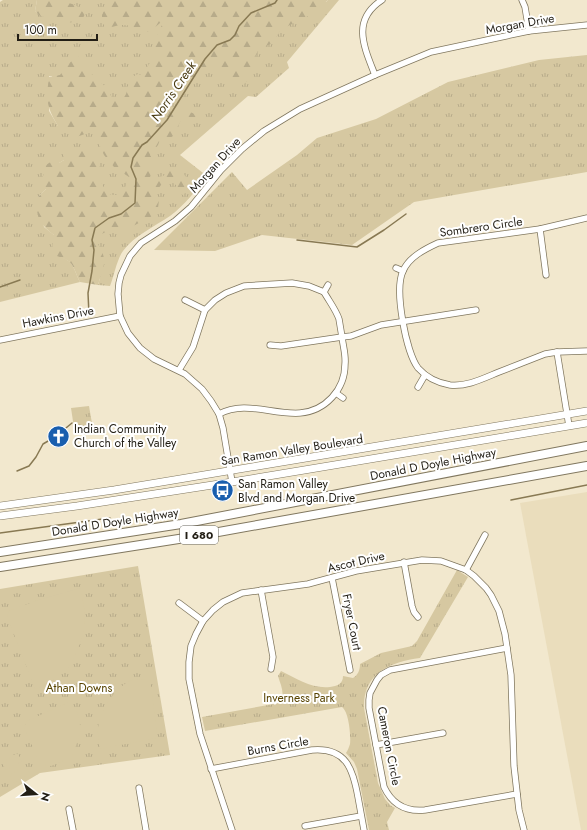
<svg xmlns="http://www.w3.org/2000/svg" width="587" height="830" viewBox="0 0 587 830" font-family="Jost,sans-serif">
<style>
.built{fill:#eaddbc}
.grass{fill:url(#grass-tufts);fill-rule:evenodd}
.forest{fill:url(#forest-firs)}
.pitch{fill:#d6c8a1}
.lines{fill:none;stroke-linecap:round;stroke-linejoin:round}
.stream{stroke:#887953;stroke-width:1.5}
.minor-casing{stroke:#80775f;stroke-width:7}
.major-casing{stroke:#80775f;stroke-width:8}
.highway-casing{stroke:#80775f;stroke-width:10}
.minor{stroke:#fff;stroke-width:5.5}
.major{stroke:#fff;stroke-width:7}
.highway{stroke:#fff;stroke-width:8}
.labels{text-anchor:middle;stroke-width:4;stroke-linejoin:round;paint-order:stroke}
.shield{fill:#fff;stroke:#64625b;stroke-width:1}
.shield-label{font-size:11px;font-weight:bold;fill:#221e15}
.street-label{font-size:12px;fill:#221e15;stroke:#fff}
.poi-label{font-size:12px;fill:#221e15;stroke:#fff;text-anchor:start}
.park-label{font-size:12px;fill:#574300;stroke:#fff}
.water-label{font-size:13px;font-style:italic;fill:#4a3b11;stroke:#fff}
</style>
<defs>
<pattern id="grass-tufts" width="24" height="20" patternUnits="userSpaceOnUse"><rect width="24" height="20" fill="#d6c8a1"/><path d="M3 7l-1-3M5 7V3M7 7l1-3M15 17l-1-3M17 17v-4M19 17l1-3" fill="none" stroke="#b7ab8a"/></pattern>
<pattern id="forest-firs" width="22" height="20" patternUnits="userSpaceOnUse"><rect width="22" height="20" fill="#d6c8a1"/><path d="M5 1l3.5 6h-7zM16 11l3.5 6h-7z" fill="#b7ab8a"/></pattern>
</defs>
<rect width="100%" height="100%" fill="#f2e8ce"/>
<!-- built -->
<polygon class="built" points="587,492 587,830 581,830 520,503"/>
<!-- grass -->
<g class="grass">
<path d="M3,0H37L35,11L41,16L39,0H320L326,2L328,0H339L287,62L289,68L256,97L248,96L180,155L207,176C196,190 185,205 170,216C154,227 135,235 123,251C117,259 114,276 110,286L98,285L100,278L64,160L59,163L46,189L38,197L44,227L54,235V254C75,262 71,263 80,282L0,302V2ZM49,76H52L58,126L49,111Z"/>
<polygon points="587,55 587,172 414,202 352,245 262,235 215,251 154,250 232,172 247,190 297,155 317,138 376,119 448,82 539,60"/>
<polygon points="89,406 93,429 74,428 71,408"/>
<polygon points="138,566 170,755 40,773 0,797 0,589"/>
<path d="M457,570L468,577L420,658C390,662 363,673 364,708L378,783L385,799L390,805L395,808L387,822L389,830H369L357,769L354,762L346,753C348,750 349,747 350,744C351,736 349,712 342,707L205,731L202,717L279,703C286,695 281,686 278,676L281,671C297,679 312,689 330,687C337,686 343,684 343,676L353,678C358,675 360,670 360,664L381,653L412,646L417,641Z"/>
</g>
<!-- forest -->
<g class="forest">
<path d="M37,0C49,0 61,0 72,4C77,5 81,10 85,14L83,18L78,21L62,24L52,19L40,16L35,11Z"/>
<path d="M110,0H328L310,15L280,30L274,42L259,50L255,57L253,75L244,84L232,90L223,73L216,68L200,72L190,91L176,99L171,98L170,105C181,114 186,109 197,115L191,127L185,121L181,120C175,130 182,132 168,139L161,137L158,145L150,155L156,164L150,177L151,179L163,176L173,167L183,168L182,172L186,177L190,188L183,195L177,192L176,185L169,180L161,185L155,193L159,200L158,208L156,214L135,225L121,230L113,228L98,236L96,241C109,261 104,264 98,285L80,282C71,263 75,262 54,255L52,249L54,235C41,225 39,220 35,204L38,197L46,189L42,180L46,165L52,161L59,163L64,160L63,149L68,147L92,153L100,160V165L97,172C100,178 102,185 105,190C107,193 110,195 114,195C124,196 126,185 129,177L114,167L104,155L95,135L90,132L74,138L69,134L62,123L58,126C46,106 46,99 49,77L60,75L68,64L78,56L86,69L108,89L111,96L114,100C132,101 124,85 132,77C134,76 136,75 138,74L143,76L149,64L154,60L155,54V39L163,23H160L153,29L145,33C139,30 131,25 124,25C115,24 110,31 102,23V15L108,1Z"/>
</g>
<!-- pitch -->
<g class="pitch">
<path d="M80,588C86,613 88,627 77,651C74,658 70,667 64,672C56,680 45,685 35,689L7,616L9,611L38,600Z"/>
<path d="M150,679L157,735L156,738L100,749C99,743 98,738 98,733C97,715 114,687 132,680C137,679 145,679 150,679Z"/>
<polygon points="69,702 77,712 81,729 77,743 72,755 65,760 51,766 40,764 24,727 27,721"/>
<polygon points="17,753 22,761 6,770 2,763"/>
<polygon points="25,765 30,773 14,783 10,775"/>
</g>
<g class="lines">
<!-- stream -->
<g class="stream">
<polyline points="297,240 357,247 384,230 406,214"/>
<polyline points="0,287 20,280"/>
<polyline points="89,315 88,293 92,271 94,250 92,240 95,228 109,218 121,214 135,203 136,179 131,167 133,158 142,145 147,142 167,120 205,59 217,45 230,40 235,35 239,26 251,13 275,3 277,0"/>
<polyline points="17,471 29,466 36,457 43,444 55,437 72,423"/>
<polyline points="511,500 587,485"/>
<polyline points="0,533 110,518"/>
</g>
<defs>
<g id="minor">
<polyline points="522,0 525,7 529,31"/>
<path d="M375,75C364,47 351,20 382,0"/>
<path d="M587,218L540,229L438,243C425,249 409,257 403,271C394,290 406,352 418,368C426,377 438,383 450,385C467,387 484,378 499,372C514,366 530,360 545,354L557,352L587,351"/>
<polyline points="540,229 546,275"/>
<polyline points="396,268 403,271"/>
<polyline points="324,292 328,285"/>
<polyline points="185,300 205,310"/>
<polyline points="0,340 120,316"/>
<polyline points="270,345 281,346 342,337 351,336 381,325 476,310"/>
<polyline points="557,352 569,426"/>
<path d="M179,370L193,347L205,310L215,300L226,293L244,286L292,283L309,286L324,292C329,301 336,310 339,319C340,325 341,331 342,337C343,346 346,355 345,364C345,390 325,411 300,413C272,415 245,400 219,414"/>
<polyline points="418,387 425,375"/>
<polyline points="336,393 343,398"/>
<polyline points="232,482 223,428 219,414 211,401 202,389 185,374 154,359 140,348 128,333 120,316 118,294 119,283 121,275 130,256 141,243 175,221 191,207 221,170 242,149 264,131 300,109 375,75 431,52 529,31 587,25"/>
<polyline points="404,562 412,606 414,612 418,617"/>
<polyline points="466,570 485,535"/>
<polyline points="332,578 350,670"/>
<polyline points="261,590 273,657 271,669"/>
<polyline points="179,603 203,621"/>
<path d="M507,648L390,670L381,675L377,680L370,693L369,700V708L384,787C392,804 406,812 425,810L517,794"/>
<polyline points="376,745 443,733"/>
<path d="M211,769L312,750C346,747 353,769 358,797C360,808 362,819 364,830"/>
<polyline points="139,788 146,830"/>
<polyline points="69,809 73,830"/>
<polyline points="305,826 361,816"/>
<polyline points="232,830 200,734 189,679 189,662 191,646 196,634 203,621 213,610 223,602 242,593 308,584 356,571 422,560 441,561 466,570 474,576 486,588 491,595 499,611 505,634 511,675 514,766 519,810 524,830"/>
</g>
<g id="major">
<polyline points="0,506 114,490 587,411"/>
<polyline points="0,516 77,506 232,482 587,423"/>
</g>
<g id="highway">
<polyline points="0,552 181,524 587,446"/>
<polyline points="0,567 185,538 587,466"/>
</g>
</defs>
<!-- minor casing -->
<use href="#minor" class="minor-casing"/>
<!-- major casing -->
<use href="#major" class="major-casing"/>
<!-- highway casing -->
<use href="#highway" class="highway-casing"/>
<!-- minor -->
<use href="#minor" class="minor"/>
<!-- major -->
<use href="#major" class="major"/>
<!-- highway -->
<use href="#highway" class="highway"/>
</g>
<!-- icons -->
<defs>
<symbol id="church-disc" viewBox="-11 -11 22 22"><circle r="9.5" fill="#195eae" stroke="#fff"/><path d="M-1.2-6h2.4v3.5h3.3v2.4h-3.3V6h-2.4V-.1h-3.3v-2.4h3.3Z" fill="#fff"/></symbol>
<symbol id="bus-disc" viewBox="-11 -11 22 22"><circle r="9.5" fill="#195eae" stroke="#fff"/><path d="M-5-6H5V4H4V6H2V4H-2V6H-4V4H-5ZM-3.5-4V0h7V-4ZM-3.5 1.2v1.5H-2V1.2ZM2 1.2v1.5H3.5V1.2Z" fill="#fff"/></symbol>
</defs>
<g fill-rule="evenodd">
<use href="#church-disc" x="46" y="424" width="25" height="25"/>
<use href="#bus-disc" x="210" y="478" width="25" height="25"/>
</g>
<g class="labels">
<!-- shield labels -->
<rect class="shield" x="180" y="526" width="38" height="18" rx="3"/>
<g class="shield-label">
<text x="199" y="539">I 680</text>
</g>
<!-- street labels -->
<g class="street-label">
<text transform="translate(520 24) rotate(-10)" y="4">Morgan Drive</text>
<text transform="translate(215 165) rotate(-48)" y="4">Morgan Drive</text>
<text transform="translate(481 227) rotate(-8)" y="4">Sombrero Circle</text>
<text transform="translate(58 317) rotate(-11)" y="4">Hawkins Drive</text>
<text transform="translate(292 450) rotate(-9)" y="4">San Ramon Valley Boulevard</text>
<text transform="translate(433 464) rotate(-11)" y="4">Donald D Doyle Highway</text>
<text transform="translate(115 522) rotate(-9)" y="4">Donald D Doyle Highway</text>
<text transform="translate(356 562) rotate(-13)" y="4">Ascot Drive</text>
<text transform="translate(352 622) rotate(79)" y="4">Fryer Court</text>
<text transform="translate(278 746) rotate(-10)" y="4">Burns Circle</text>
<text transform="translate(389 746) rotate(79)" y="4">Cameron Circle</text>
</g>
<!-- poi labels -->
<g class="poi-label">
<text x="74" y="433">Indian Community<tspan x="74" dy="14">Church of the Valley</tspan></text>
<text x="238" y="488">San Ramon Valley<tspan x="238" dy="14">Blvd and Morgan Drive</tspan></text>
</g>
<!-- park labels -->
<g class="park-label">
<text x="79" y="692">Athan Downs</text>
<text x="299" y="702">Inverness Park</text>
</g>
<!-- water labels -->
<g class="water-label">
<text transform="translate(173 91) rotate(-56)" y="5">Norris Creek</text>
</g>
</g>
<!-- north arrow -->
<g transform="translate(36 794) rotate(107)" stroke="#ffffff" stroke-width="3" paint-order="stroke">
<path d="M0-3L7 15L0 10L-7 15Z" fill="#221e15"/>
<text y="-6" font-size="11" font-weight="bold" text-anchor="middle" fill="#221e15">N</text>
</g>
<!-- scale -->
<path d="M18 34v6h79v-6" fill="none" stroke="#221e15" stroke-width="2"/>
<text x="24" y="34" font-size="12" fill="#221e15" stroke="#ffffff" stroke-width="3" paint-order="stroke">100 m</text>
</svg>
